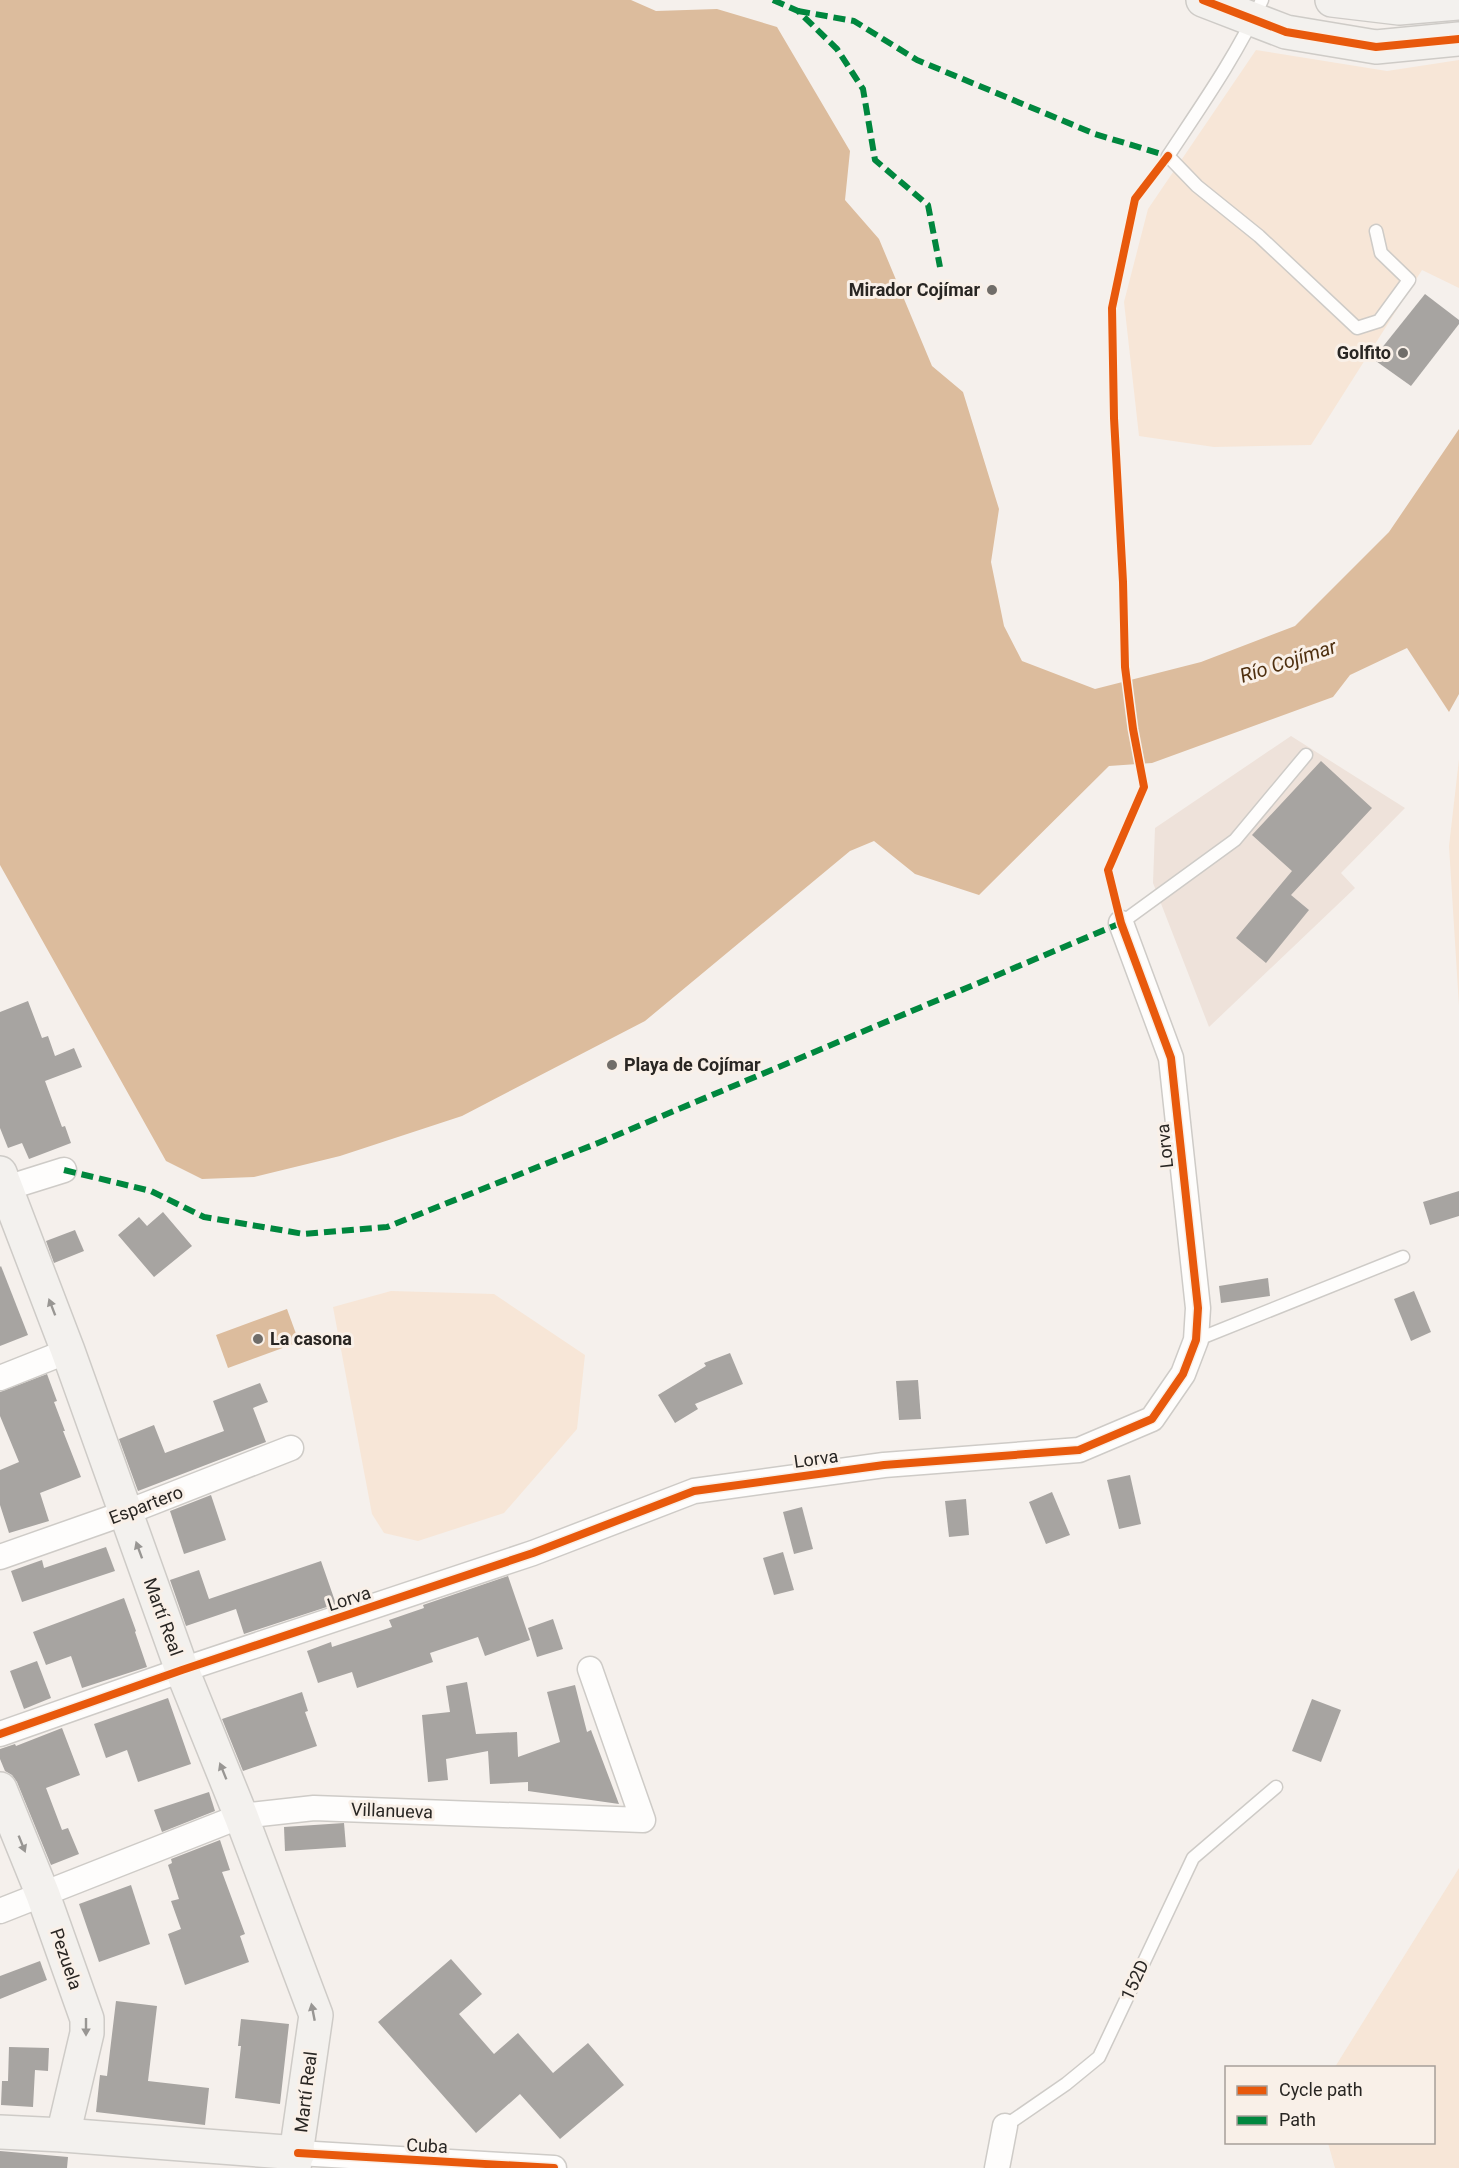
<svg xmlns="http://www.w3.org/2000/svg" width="1459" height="2168" viewBox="0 0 1459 2168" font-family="Roboto,sans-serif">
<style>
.built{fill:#eee2da}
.green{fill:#f7e6d7}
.water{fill:#dcbc9d}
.building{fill:#a7a4a1}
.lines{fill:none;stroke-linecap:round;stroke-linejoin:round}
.lane-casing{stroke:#cecbc7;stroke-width:15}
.street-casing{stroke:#cecbc7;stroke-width:27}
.secondary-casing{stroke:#cecbc7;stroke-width:36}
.lane{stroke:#fefdfc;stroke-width:12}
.street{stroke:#fefdfc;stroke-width:24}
.secondary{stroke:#f3f1ee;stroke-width:33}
.quiet{stroke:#00873e;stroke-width:6;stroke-dasharray:12 6;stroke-linecap:butt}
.cycleway-casing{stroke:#f9f0e8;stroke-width:11}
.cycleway{stroke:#e8590c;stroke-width:8}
.oneway{fill:#989693}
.poi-dot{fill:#706d69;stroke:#f9f0e8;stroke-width:2}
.labels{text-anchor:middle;stroke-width:6;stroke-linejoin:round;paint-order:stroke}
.poi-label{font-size:18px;font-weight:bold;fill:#292623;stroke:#f9f0e8;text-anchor:end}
.street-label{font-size:18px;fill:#292623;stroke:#f9f0e8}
.water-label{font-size:20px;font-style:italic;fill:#4f3010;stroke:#f9f0e8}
</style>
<rect width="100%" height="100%" fill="#f5f0ec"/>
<!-- built -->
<polygon class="built" points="1291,736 1405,808 1341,873 1355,888 1209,1027 1153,883 1155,828"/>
<!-- green -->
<g class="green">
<polygon points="1256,50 1387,71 1459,60 1459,288 1422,270 1311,445 1214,447 1139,436 1124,302 1148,209"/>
<polygon points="1459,759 1459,1006 1449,846"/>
<polygon points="391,1291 494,1294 585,1355 577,1429 504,1513 418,1541 384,1533 372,1514 333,1307"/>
<polygon points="1459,1868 1459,2168 1335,2168 1328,2143 1434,2142 1434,2068 1335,2067"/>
</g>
<!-- water -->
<g class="water">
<polygon points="0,0 631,0 656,11 717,9 777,27 850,151 845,200 879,239 932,366 963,392 999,509 991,562 1004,626 1022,661 1095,689 1201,662 1295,626 1389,532 1459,429 1459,694 1449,712 1407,648 1350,675 1333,697 1152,763 1109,766 979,895 915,874 874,841 850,851 645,1021 462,1116 340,1156 254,1177 202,1179 166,1161 0,865"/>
<polygon points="287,1309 299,1342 228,1368 216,1335"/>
</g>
<!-- building -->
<g class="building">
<polygon points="1425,294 1459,320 1459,324 1411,386 1373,359"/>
<polygon points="1321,761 1372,808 1291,895 1309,910 1266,963 1236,938 1292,871 1252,835"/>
<polygon points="28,1001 42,1038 48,1036 55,1056 74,1048 82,1067 45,1081 62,1127 65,1126 71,1143 29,1159 22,1143 8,1148 0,1128 0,1012"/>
<polygon points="1459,1191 1459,1216 1430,1225 1423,1202"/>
<polygon points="163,1212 192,1246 154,1277 118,1235 139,1217 147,1226"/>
<polygon points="75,1230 84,1251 54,1263 46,1241"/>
<polygon points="1,1266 28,1335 0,1346 0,1267"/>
<polygon points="1268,1278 1270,1296 1221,1303 1219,1286"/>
<polygon points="1414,1291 1431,1332 1411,1341 1394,1299"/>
<polygon points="730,1353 743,1384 695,1404 698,1409 675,1423 658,1395 706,1366 704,1363"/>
<polygon points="47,1374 57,1401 54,1402 65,1431 63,1431 81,1477 40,1493 49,1521 9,1533 0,1505 0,1470 19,1462 0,1416 0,1392"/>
<polygon points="918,1380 921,1419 899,1420 896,1381"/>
<polygon points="260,1383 268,1402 253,1408 266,1442 138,1491 119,1439 154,1425 165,1453 224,1431 213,1401"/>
<polygon points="1130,1475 1141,1524 1119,1529 1107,1480"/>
<polygon points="1052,1492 1070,1535 1046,1544 1029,1502"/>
<polygon points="211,1495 226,1540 184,1554 170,1511"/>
<polygon points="966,1499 969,1535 949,1537 945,1501"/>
<polygon points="802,1507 813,1549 794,1554 783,1512"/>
<polygon points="106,1547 115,1571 22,1602 11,1571 42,1560 44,1568"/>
<polygon points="783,1552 794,1590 774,1595 763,1558"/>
<polygon points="321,1561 336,1604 244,1634 236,1609 186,1626 170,1580 199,1570 209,1599"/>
<polygon points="508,1576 530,1640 485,1656 478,1637 430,1653 433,1662 357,1688 352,1672 318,1683 307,1651 331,1642 332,1647 392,1627 389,1620 424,1608 423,1605"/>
<polygon points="124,1598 136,1631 135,1632 147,1667 82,1688 71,1656 46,1665 33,1632"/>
<polygon points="553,1619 563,1649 537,1657 528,1628"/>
<polygon points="37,1661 51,1698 24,1709 10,1671"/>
<polygon points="467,1682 476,1734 517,1732 518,1757 560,1742 547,1692 575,1685 587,1732 591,1730 619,1804 528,1791 528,1782 490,1784 488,1751 446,1759 448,1780 428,1782 422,1715 450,1712 446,1686"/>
<polygon points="302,1692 308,1711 305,1712 317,1746 243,1771 222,1719"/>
<polygon points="168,1698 191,1764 138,1782 127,1750 106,1758 94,1724"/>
<polygon points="1312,1699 1341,1710 1321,1762 1292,1751"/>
<polygon points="62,1728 80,1775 46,1788 62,1830 68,1828 79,1854 51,1865 17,1782 12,1775 5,1771 0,1759 0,1749 15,1744 16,1746"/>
<polygon points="209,1792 215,1811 162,1832 154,1810"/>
<polygon points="344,1823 346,1847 285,1851 284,1827"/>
<polygon points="220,1840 230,1870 222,1872 245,1934 240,1936 249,1962 185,1985 168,1934 181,1929 171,1901 179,1899 168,1865 172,1863 171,1859"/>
<polygon points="131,1885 150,1944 99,1962 79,1904"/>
<polygon points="451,1959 482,1994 459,2014 494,2054 518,2033 553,2073 588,2043 624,2085 560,2139 520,2094 476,2133 378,2022"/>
<polygon points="40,1961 47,1980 0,1999 0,1976"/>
<polygon points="116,2001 157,2006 148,2081 209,2088 205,2125 96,2112 100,2075 107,2076"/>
<polygon points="241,2019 289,2024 280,2104 235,2098 241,2046 238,2046"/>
<polygon points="9,2047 49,2048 48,2071 35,2070 33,2107 1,2105 2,2081 8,2081"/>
<polygon points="0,2151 68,2157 67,2168 0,2168"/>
</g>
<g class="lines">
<defs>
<g id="lane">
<path d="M1262,0C1237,55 1201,106 1168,156L1197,186L1259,236L1357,328L1379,321L1409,280L1381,253L1376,231"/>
<polyline points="1121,923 1235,840 1306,755"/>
<polyline points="1196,1340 1403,1257"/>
<polyline points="1005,2126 1066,2084 1099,2057 1193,1858 1276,1787"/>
</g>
<g id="street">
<polyline points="0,1190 64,1170"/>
<polyline points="0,1378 68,1351"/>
<polyline points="0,1557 125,1513 291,1448"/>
<polyline points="0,1734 182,1670 533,1553 694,1491 884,1465 1079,1450 1152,1419 1183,1374 1196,1340 1198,1308 1171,1058 1121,923"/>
<polyline points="0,1911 241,1816 314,1808 643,1820 590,1669"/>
<polyline points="298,2153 554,2168"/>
<polyline points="997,2168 1005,2126"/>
</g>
<g id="secondary">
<polyline points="1203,0 1286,32 1376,47 1459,39"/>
<polyline points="1332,0 1399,8 1459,3"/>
<polyline points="0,1173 68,1351 182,1670 241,1816 316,2015 294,2168"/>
<polyline points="0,1789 43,1895 87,2019 87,2033 63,2135"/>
<polyline points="0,2132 63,2135 298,2153"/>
</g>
</defs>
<!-- lane casing -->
<use href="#lane" class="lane-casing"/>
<!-- street casing -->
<use href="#street" class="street-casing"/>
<!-- secondary casing -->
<use href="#secondary" class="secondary-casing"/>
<!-- lane -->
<use href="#lane" class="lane"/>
<!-- street -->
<use href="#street" class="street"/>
<!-- secondary -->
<use href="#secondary" class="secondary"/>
<!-- quiet -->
<g class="quiet">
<polyline points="773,0 798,11 837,49 863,89 875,160 928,205 940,267"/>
<polyline points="798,11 854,21 917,60 1095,134 1168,156"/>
<polyline points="64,1170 151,1191 204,1217 304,1234 387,1227 598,1143 1121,923"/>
</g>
<defs>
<g id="cycleway">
<polyline points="1203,0 1286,32 1376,47 1459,39"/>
<polyline points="0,1734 182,1670 533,1553 694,1491 884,1465 1079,1450 1152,1419 1183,1374 1196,1340 1198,1308 1171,1058 1121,923 1108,870 1144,787 1133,729 1125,667 1123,582 1114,418 1112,308 1135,199 1168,156"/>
<polyline points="298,2153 554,2168"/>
</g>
</defs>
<!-- cycleway casing -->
<use href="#cycleway" class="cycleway-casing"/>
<!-- cycleway -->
<use href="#cycleway" class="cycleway"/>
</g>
<!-- one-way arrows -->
<defs><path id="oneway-solid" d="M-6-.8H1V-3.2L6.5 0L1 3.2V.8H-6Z" transform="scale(1.5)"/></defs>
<g class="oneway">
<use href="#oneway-solid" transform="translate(52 1307) rotate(-111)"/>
<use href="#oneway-solid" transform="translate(139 1550) rotate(-110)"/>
<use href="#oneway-solid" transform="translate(223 1771) rotate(-112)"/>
<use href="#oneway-solid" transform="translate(22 1844) rotate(68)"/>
<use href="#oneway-solid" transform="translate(313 2012) rotate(-101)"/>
<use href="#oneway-solid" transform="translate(86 2027) rotate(90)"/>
</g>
<!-- markers -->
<g class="poi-dot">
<circle cx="992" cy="290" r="6"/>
<circle cx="1403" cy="353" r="6"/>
<circle cx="612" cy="1065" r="6"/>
<circle cx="258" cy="1339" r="6"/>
</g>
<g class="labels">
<!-- poi labels -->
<g class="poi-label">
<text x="980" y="296">Mirador Cojímar</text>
<text x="1391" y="359">Golfito</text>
<text x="624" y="1071" text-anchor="start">Playa de Cojímar</text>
<text x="270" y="1345" text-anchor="start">La casona</text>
</g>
<!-- street labels -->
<g class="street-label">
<text transform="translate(1165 1146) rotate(-96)" y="6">Lorva</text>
<text transform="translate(816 1459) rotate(-8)" y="6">Lorva</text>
<text transform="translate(146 1505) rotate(-21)" y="6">Espartero</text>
<text transform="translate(349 1599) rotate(-18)" y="6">Lorva</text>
<text transform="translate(163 1617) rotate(70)" y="6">Martí Real</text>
<text transform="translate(392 1811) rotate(2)" y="6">Villanueva</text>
<text transform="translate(66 1959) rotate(71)" y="6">Pezuela</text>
<text transform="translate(1135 1980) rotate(-65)" y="6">152D</text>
<text transform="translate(306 2092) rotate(-83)" y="6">Martí Real</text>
<text transform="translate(427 2146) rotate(3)" y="6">Cuba</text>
</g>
<!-- water labels -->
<g class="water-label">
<text transform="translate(1288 661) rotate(-18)" y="7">Río Cojímar</text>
</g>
</g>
<!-- legend -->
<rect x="1225" y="2066" width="210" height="78" fill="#f9f0e8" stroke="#a69f99" stroke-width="1.5"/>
<rect x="1237" y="2086" width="30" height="9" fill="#e8590c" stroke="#a69f99" stroke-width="1.5"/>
<text x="1279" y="2096" font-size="18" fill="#292623">Cycle path</text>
<rect x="1237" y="2116" width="30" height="9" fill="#00873e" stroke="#a69f99" stroke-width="1.5"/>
<text x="1279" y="2126" font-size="18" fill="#292623">Path</text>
</svg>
